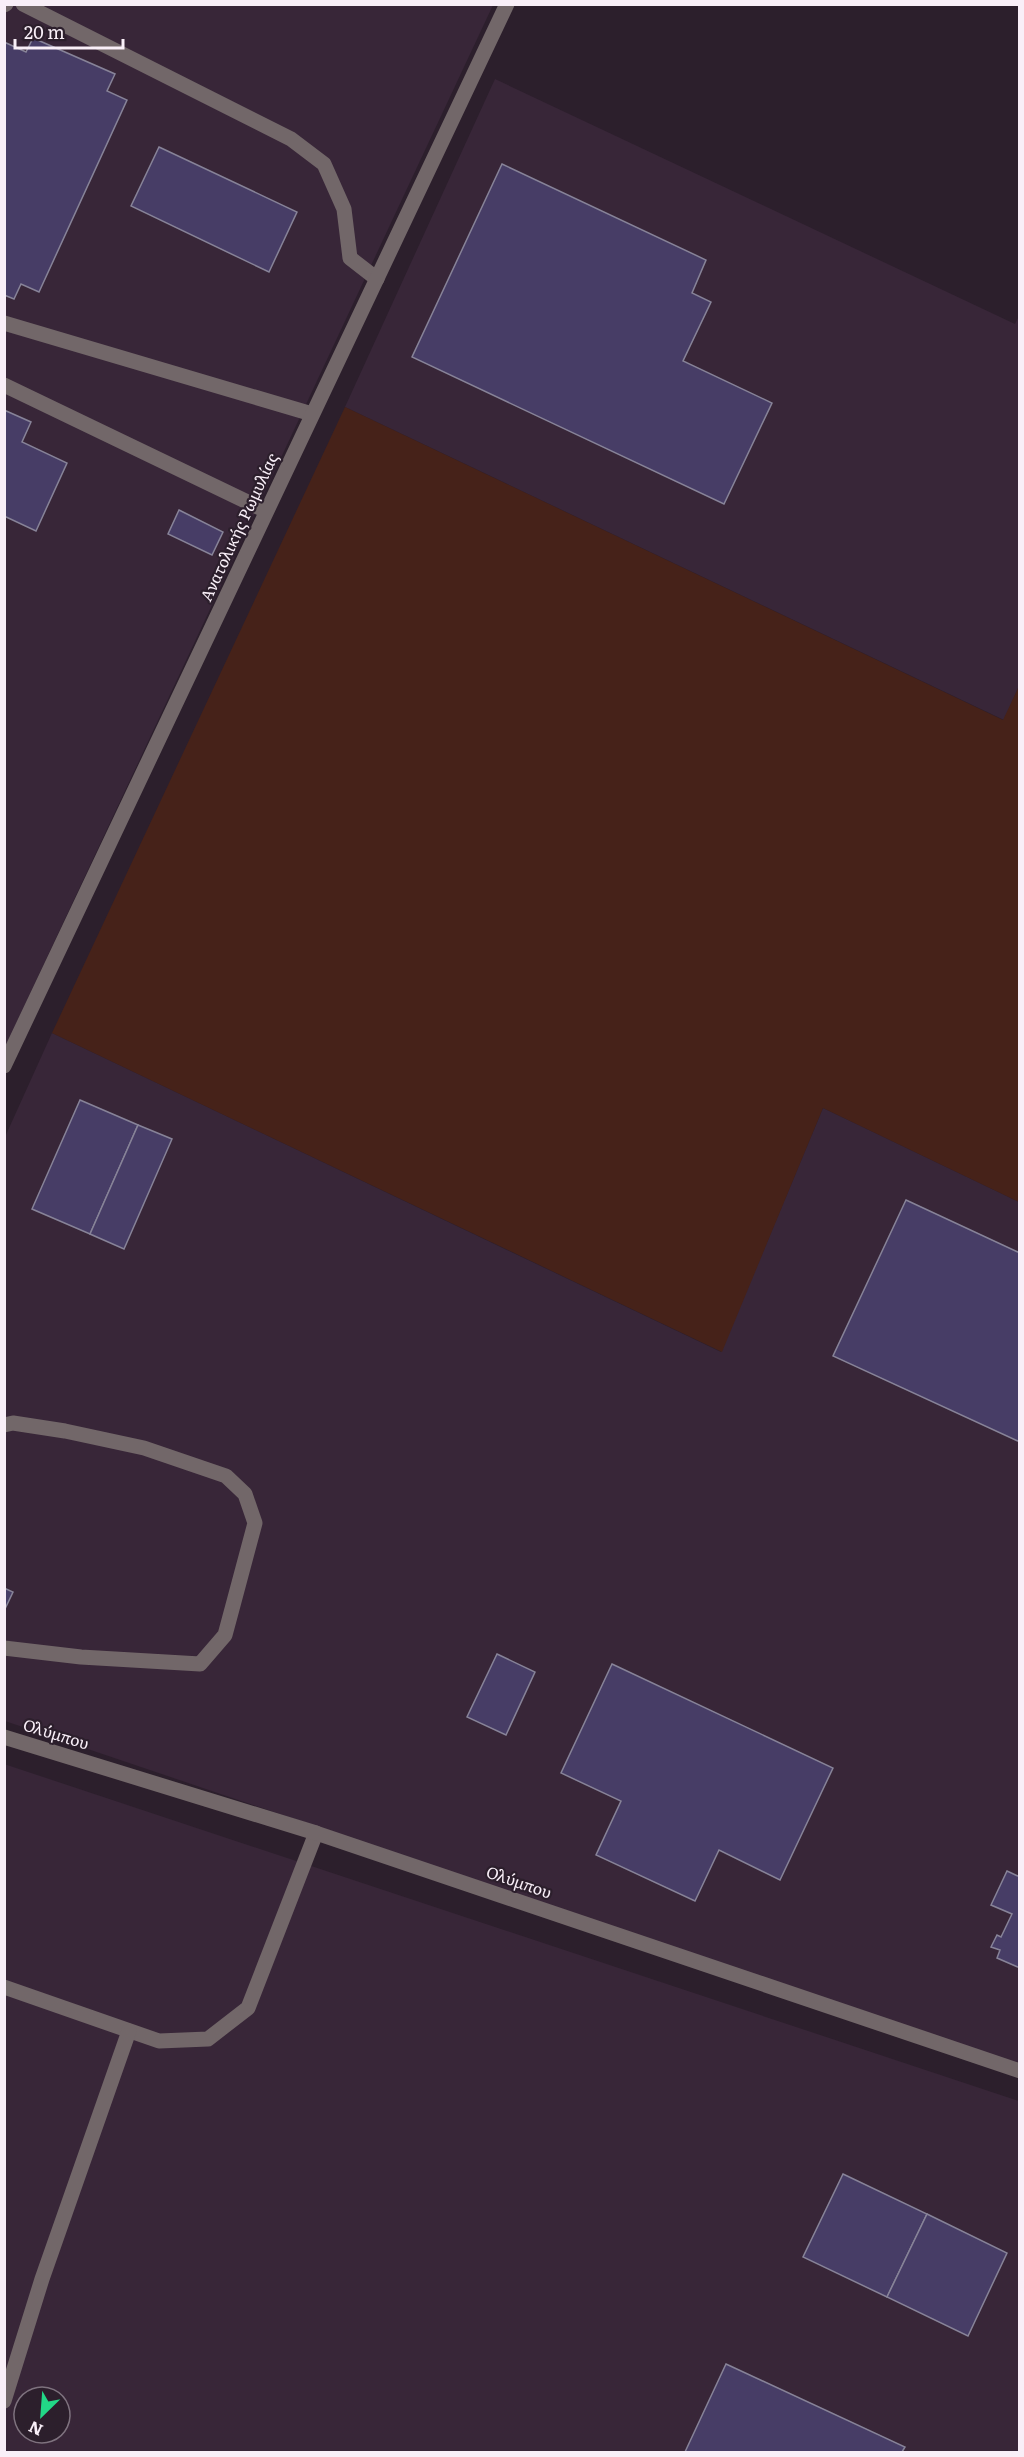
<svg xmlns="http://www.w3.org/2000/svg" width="1024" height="2457" viewBox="0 0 1024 2457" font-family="Literata,serif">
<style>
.built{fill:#382638;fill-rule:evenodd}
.green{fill:#462219}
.building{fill:#473d66;stroke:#878398;stroke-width:1.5}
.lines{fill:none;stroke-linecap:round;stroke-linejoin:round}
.service{stroke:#726769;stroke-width:15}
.minor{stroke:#726769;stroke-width:15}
.labels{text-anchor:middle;stroke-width:4.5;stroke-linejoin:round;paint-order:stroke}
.street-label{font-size:16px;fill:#f9eff8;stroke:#2c1f2c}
</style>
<rect width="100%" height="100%" fill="#2c1f2c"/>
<!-- built -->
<g class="built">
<polygon points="5,5 493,5 5,1047"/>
<polygon points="495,79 1015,324 1019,316 1019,686 1004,720 345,407"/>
<polygon points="52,1033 721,1352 823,1108 1019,1202 1019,2064 5,1721 5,1137"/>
<path d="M4,1764L1019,2101V2452H5ZM24,2397H60V2433H24Z"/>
</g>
<!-- green -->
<polygon class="green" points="345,407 1003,720 1019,686 1019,1202 823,1108 722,1352 52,1033"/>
<!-- building -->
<g class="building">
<polygon points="33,38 115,74 107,91 127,100 39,292 21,284 14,299 4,295 4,42 26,52"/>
<polygon points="159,147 297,212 269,272 131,206"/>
<polygon points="502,164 706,260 692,293 711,302 683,361 772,403 724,504 412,357"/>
<polygon points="4,410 31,422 22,442 67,463 36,531 4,516"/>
<polygon points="179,510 223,532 212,555 168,534"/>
<polygon points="80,1100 138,1125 90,1234 32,1209"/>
<polygon points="138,1125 172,1139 124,1249 90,1234"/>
<polygon points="906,1200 1020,1253 1020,1442 833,1356"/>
<polygon points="4,1588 13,1592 4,1611"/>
<polygon points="497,1654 535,1672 506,1735 467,1717"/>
<polygon points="612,1664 833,1768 780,1880 719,1850 695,1901 596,1855 621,1801 561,1773"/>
<polygon points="1007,1871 1020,1877 1020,1968 997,1958 1000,1950 991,1947 997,1935 1001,1937 1012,1914 991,1905"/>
<polygon points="843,2174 927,2214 887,2297 803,2257"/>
<polygon points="927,2214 1007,2253 968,2336 887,2297"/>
<polygon points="726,2364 905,2447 902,2452 685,2452"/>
</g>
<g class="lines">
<!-- service -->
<g class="service">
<polyline points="23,4 291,139 324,164 344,209 350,258 377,279"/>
<polyline points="4,5 6,4"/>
<polyline points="4,323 312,414"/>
<polyline points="4,385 266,511"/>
<polyline points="4,1425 13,1423 65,1431 144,1448 226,1476 245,1494 255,1523 232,1609 225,1635 200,1664 81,1657 4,1648"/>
<polyline points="4,1987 159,2041 208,2039 248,2008 316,1833"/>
<polyline points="4,2401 42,2279 129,2031"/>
</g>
<!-- minor -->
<g class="minor">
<polyline points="4,1066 507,4"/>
<polyline points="4,1737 316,1833 1020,2071"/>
</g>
</g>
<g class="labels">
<!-- street labels -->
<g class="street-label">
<text transform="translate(239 527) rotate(-65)" y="6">Ανατολικής Ρωμυλίας</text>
<text transform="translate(56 1734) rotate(17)" y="6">Ολύμπου</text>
<text transform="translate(519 1882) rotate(19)" y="6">Ολύμπου</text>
</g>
</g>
<!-- border -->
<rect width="1024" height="2457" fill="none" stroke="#f9eff8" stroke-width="12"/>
<!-- north arrow -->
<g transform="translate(42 2415) rotate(205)"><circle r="28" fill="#2c1f2c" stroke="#7e727e" stroke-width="1.5"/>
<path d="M0-4.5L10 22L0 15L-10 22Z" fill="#22d887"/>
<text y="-9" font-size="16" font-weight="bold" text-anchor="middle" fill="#f9eff8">N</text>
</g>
<!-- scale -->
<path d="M15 39v9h108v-9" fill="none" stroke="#f9eff8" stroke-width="3"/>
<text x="24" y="39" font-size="18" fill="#f9eff8" stroke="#2c1f2c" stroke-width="4.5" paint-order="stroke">20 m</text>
</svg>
